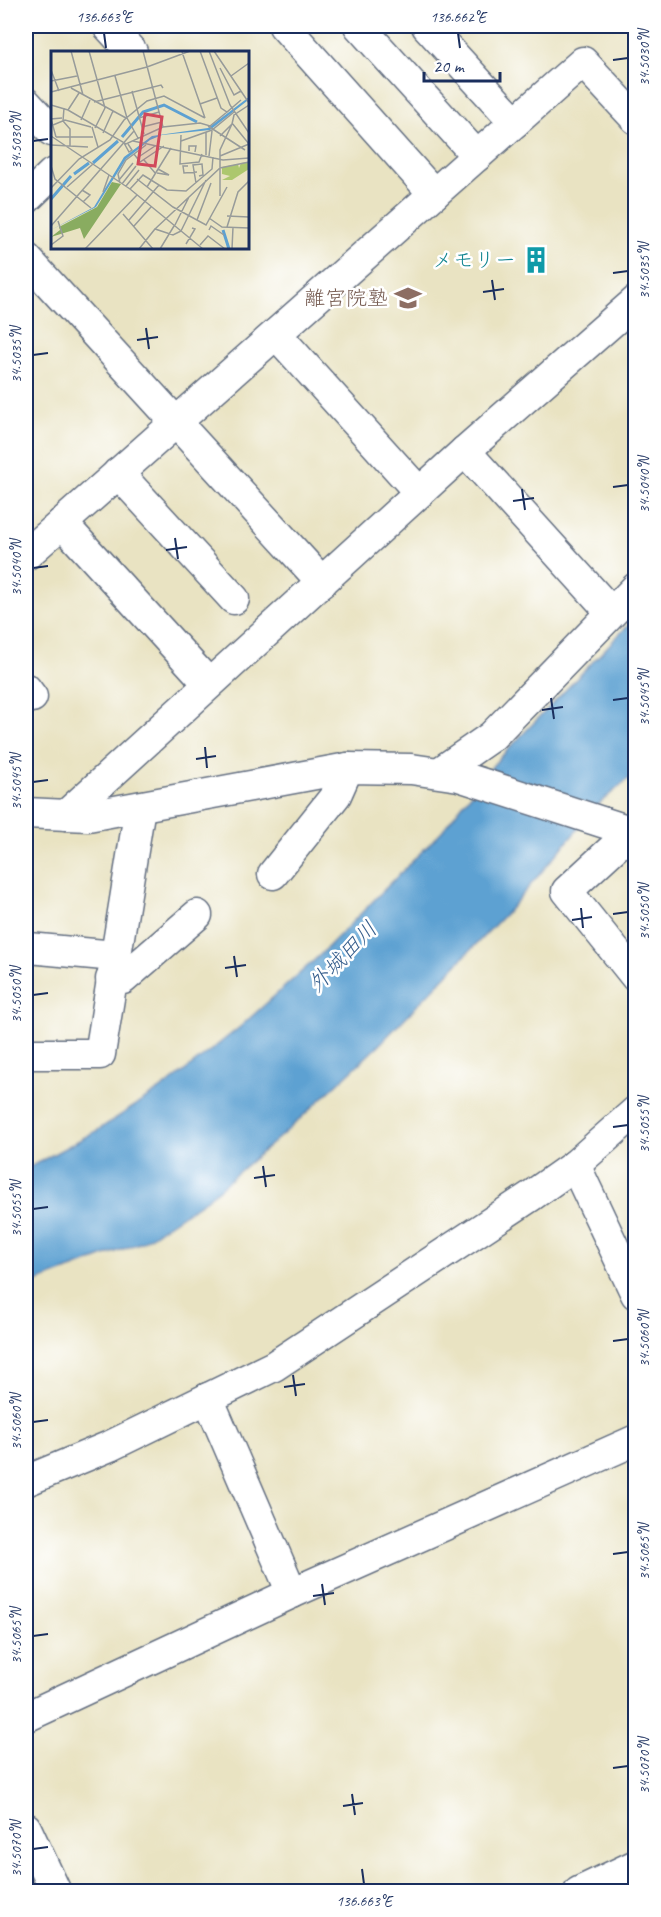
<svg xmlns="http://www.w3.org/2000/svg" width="661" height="1917" viewBox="0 0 661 1917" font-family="Caveat,'Klee One',sans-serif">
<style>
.water{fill:#5da1d2;stroke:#3c6898;stroke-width:1.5}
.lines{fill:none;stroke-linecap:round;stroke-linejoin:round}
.minor-casing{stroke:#636e81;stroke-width:33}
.minor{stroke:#fff;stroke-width:30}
.ticks{fill:none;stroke:#1b2f5e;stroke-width:2}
.labels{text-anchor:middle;stroke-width:5;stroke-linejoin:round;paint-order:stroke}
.culture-label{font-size:21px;fill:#0d838f;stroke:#fff;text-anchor:end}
.education-label{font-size:21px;fill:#785e54;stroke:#fff;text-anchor:end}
.water-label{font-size:22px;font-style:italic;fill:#355d8c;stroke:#fff}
.inset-river{fill:none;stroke:#5da1d2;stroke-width:3}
.inset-road{fill:none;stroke:#979b9a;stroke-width:1.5}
.view{fill:#d1495b;fill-opacity:0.15;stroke:#d1495b;stroke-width:3}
.inset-edge{fill:none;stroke:#1b2f5e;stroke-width:3}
.neatline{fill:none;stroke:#1b2f5e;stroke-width:2}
.ticks-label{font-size:15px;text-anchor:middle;fill:#1b2f5e}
</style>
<rect width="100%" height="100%" fill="#fff"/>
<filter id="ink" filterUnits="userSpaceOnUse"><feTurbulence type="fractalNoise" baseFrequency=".0167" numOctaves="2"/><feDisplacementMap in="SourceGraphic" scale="12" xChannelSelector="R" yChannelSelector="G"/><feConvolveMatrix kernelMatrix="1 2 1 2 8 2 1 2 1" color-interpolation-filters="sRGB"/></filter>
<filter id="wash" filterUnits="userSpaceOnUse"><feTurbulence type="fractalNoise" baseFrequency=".008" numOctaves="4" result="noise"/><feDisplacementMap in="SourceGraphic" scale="24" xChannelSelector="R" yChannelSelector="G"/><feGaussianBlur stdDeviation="1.35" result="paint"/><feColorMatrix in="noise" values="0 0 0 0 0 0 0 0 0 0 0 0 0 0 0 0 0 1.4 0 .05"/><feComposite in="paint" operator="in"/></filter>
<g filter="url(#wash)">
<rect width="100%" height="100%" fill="#e9e3c2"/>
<!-- water -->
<polygon class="water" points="635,618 635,773 601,802 510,909 379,1045 289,1129 208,1198 142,1242 26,1286 26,1169 98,1130 167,1085 240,1027 320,955 442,831 494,764"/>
</g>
<g filter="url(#ink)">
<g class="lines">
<defs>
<g id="minor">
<polyline points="108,26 132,52"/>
<polyline points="284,26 434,194"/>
<polyline points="359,26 477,156"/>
<polyline points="427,26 515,122"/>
<polyline points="26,103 52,131"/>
<polyline points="26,199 52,174"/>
<polyline points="26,258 322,582"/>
<polyline points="276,334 419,492"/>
<polyline points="465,451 611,612"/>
<polyline points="118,473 234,599"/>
<polyline points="62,523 209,684"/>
<polyline points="26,555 583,62 636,119"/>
<polyline points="26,689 32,697"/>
<polyline points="440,772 492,736 636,588"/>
<polyline points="26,813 88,816 348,768 411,769 459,776 636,833"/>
<polyline points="66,815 465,451 636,301"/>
<polyline points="631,832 567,891 636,977"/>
<polyline points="273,874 336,795 348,768"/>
<polyline points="29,948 115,956"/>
<polyline points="111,979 123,979 197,915"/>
<polyline points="26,1054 100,1054 140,807"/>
<polyline points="575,1165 636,1294"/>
<polyline points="208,1398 292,1593"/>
<polyline points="26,1481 110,1446 274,1366 531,1196 575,1165 636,1111"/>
<polyline points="26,1717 292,1593 636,1440"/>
<polyline points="26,1828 56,1892"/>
<polyline points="579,1892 636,1865"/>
</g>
</defs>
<!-- minor casing -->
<use href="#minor" class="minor-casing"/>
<!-- minor -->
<use href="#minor" class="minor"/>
</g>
</g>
<!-- ticks -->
<path class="ticks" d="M104,33L106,48M458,33L460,48M613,60L628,58M33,141L48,139M613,273L628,271M492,280L495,300M483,292L504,289M146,328L149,349M137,340L158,337M33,355L48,353M613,487L628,485M522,489L525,510M513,501L534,498M175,538L178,559M166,550L187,547M33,568L48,566M551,698L554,719M613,700L628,698M542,710L563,707M205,747L207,768M196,759L216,756M33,782L48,780M581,908L583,928M613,914L628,912M572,920L592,917M234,956L237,977M225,968L246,965M33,995L48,993M613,1127L628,1125M263,1166L266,1187M254,1178L275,1175M33,1209L48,1207M613,1341L628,1339M293,1375L296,1396M284,1387L305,1384M33,1422L48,1420M613,1554L628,1552M322,1584L325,1605M313,1596L334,1593M33,1636L48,1634M613,1768L628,1766M352,1794L355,1815M343,1806L363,1803M33,1849L48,1847M362,1869L364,1884"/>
<!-- icons -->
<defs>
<symbol id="building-bare" viewBox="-9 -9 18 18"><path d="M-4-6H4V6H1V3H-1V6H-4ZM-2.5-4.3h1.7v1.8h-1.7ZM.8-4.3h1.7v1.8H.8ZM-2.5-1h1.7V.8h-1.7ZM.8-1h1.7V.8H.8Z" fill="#0f9aa8" stroke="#fff" stroke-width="2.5" paint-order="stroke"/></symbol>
<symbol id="school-bare" viewBox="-9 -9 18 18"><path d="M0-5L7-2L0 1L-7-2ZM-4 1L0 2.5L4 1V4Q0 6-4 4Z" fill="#8d6e63" stroke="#fff" stroke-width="2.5" paint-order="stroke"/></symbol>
</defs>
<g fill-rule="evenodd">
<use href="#building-bare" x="517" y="241" width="38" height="38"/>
<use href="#school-bare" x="389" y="279" width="38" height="38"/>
</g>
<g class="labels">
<!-- culture labels -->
<g class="culture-label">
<text x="516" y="267">メモリー</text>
</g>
<!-- education labels -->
<g class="education-label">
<text x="388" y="305">離宮院塾</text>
</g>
<!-- water labels -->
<g class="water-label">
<text transform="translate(342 956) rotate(-46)" y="8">外城田川</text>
</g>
</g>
<!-- overview -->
<g transform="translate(51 51)">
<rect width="198" height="198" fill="#e9e3c2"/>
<path d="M198,111V118L181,129H171L179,125L171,123V116L187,113L188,117L190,112Z" fill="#acc76d"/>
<path d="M61,131L70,133L33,188L29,177L0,186L9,179L8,176L46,156Z" fill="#89ac60"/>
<path d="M198,46L196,50L159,79L111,84L99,89L75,108L45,156L0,179L43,156L73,106L101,85L157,77Z" fill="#5da1d2"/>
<path class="inset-river" d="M71,86L92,61L113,54L146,71M42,112L67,90M23,123L38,112M0,148L20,125M172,179L178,198"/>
<path class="inset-road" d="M20,0L32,44M38,0L54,57L44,77M92,0L112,76M149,0L170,57L176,61L190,49M158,0L179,54L198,82M163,0L198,52M131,1L154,67M169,17L183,44L190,40M0,19L8,40M64,25L76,67L87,87M180,25L198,12M0,30L26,25M20,37L75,67M81,40L93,83M0,41L96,16L139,0M43,51L110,34L112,37M149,53L166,47M0,54L17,59L75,93L112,76L149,72L159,75L176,61M13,57L12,70L19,78V95M17,59L28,42M88,67L108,61M30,69L39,49M181,72L198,93M2,74L14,69L40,76M157,75L194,99M41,76L47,96M91,76L111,71M155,81V104M52,82L62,60M130,84L129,113L148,111L151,103M0,85L79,138L152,198M169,85L181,73L183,64L198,54M5,86H42M5,86L0,68L11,67M82,90L172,109L198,107M130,90L161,79L183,61M73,92L78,101L81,99L77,93M0,94L37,96M138,100V95H145L144,101M83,103L89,111L113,95M158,105L161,80M169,105L198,93M86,107L104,95M93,109L105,123M0,115L4,128L40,157M137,115H132L133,122L146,121M106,122L118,124L107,118M86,128L122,156L155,174L176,136M68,129L82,112M69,132L67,123L75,109L95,94M145,132L142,114L151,113L152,124L148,125M71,133L85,115M75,135L88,119M16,136L42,113M96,136L120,97M0,137L28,108L59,89L73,69L96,50L113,45L154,67M79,138L92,124L116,139L135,140L161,118L162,106M31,139L39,144L32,151M52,141L58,124M169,145V99L181,73M72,163L102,198M176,165L198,166M158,167L171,176L198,177M78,169L108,134M146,169L160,132M124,174L138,146M0,175L83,80M83,175L100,156M176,176L187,141L198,130M104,178L169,117L198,111M158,179L160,175L173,184M130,180L155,129M135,193L144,178L141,177M0,194L12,185L7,170M149,194L157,185L174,198M34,198L86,144M88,198L104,178L122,184L130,180M109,198L123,175M181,198L182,176"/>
<path class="view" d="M94,63L111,66L104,115L87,113Z"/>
<rect width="198" height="198" class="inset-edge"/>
</g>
<!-- margin -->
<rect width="661" height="1917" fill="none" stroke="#fff" stroke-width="66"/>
<!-- scale -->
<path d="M424 72v9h76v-9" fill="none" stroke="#1b2f5e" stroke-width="3"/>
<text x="433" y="72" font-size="18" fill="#1b2f5e" stroke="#ffffff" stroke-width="4.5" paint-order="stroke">20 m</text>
<rect x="33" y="33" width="595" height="1851" class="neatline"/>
<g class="ticks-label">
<text x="104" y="22">136.663°E</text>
<text x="458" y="22">136.662°E</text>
<text transform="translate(644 58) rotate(-90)" y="5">34.5030°N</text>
<text transform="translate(16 141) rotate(-90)" y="5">34.5030°N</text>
<text transform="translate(644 271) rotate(-90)" y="5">34.5035°N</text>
<text transform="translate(16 355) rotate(-90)" y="5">34.5035°N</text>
<text transform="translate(644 485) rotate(-90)" y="5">34.5040°N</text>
<text transform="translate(16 568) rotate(-90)" y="5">34.5040°N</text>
<text transform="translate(644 698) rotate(-90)" y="5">34.5045°N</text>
<text transform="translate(16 782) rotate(-90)" y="5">34.5045°N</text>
<text transform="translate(644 912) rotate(-90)" y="5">34.5050°N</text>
<text transform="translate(16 995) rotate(-90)" y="5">34.5050°N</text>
<text transform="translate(644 1125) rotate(-90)" y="5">34.5055°N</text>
<text transform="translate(16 1209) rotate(-90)" y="5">34.5055°N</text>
<text transform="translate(644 1339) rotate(-90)" y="5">34.5060°N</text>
<text transform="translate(16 1422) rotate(-90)" y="5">34.5060°N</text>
<text transform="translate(644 1552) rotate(-90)" y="5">34.5065°N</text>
<text transform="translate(16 1636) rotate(-90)" y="5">34.5065°N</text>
<text transform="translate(644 1766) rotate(-90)" y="5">34.5070°N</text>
<text transform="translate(16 1849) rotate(-90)" y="5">34.5070°N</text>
<text x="364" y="1906">136.663°E</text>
</g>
</svg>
